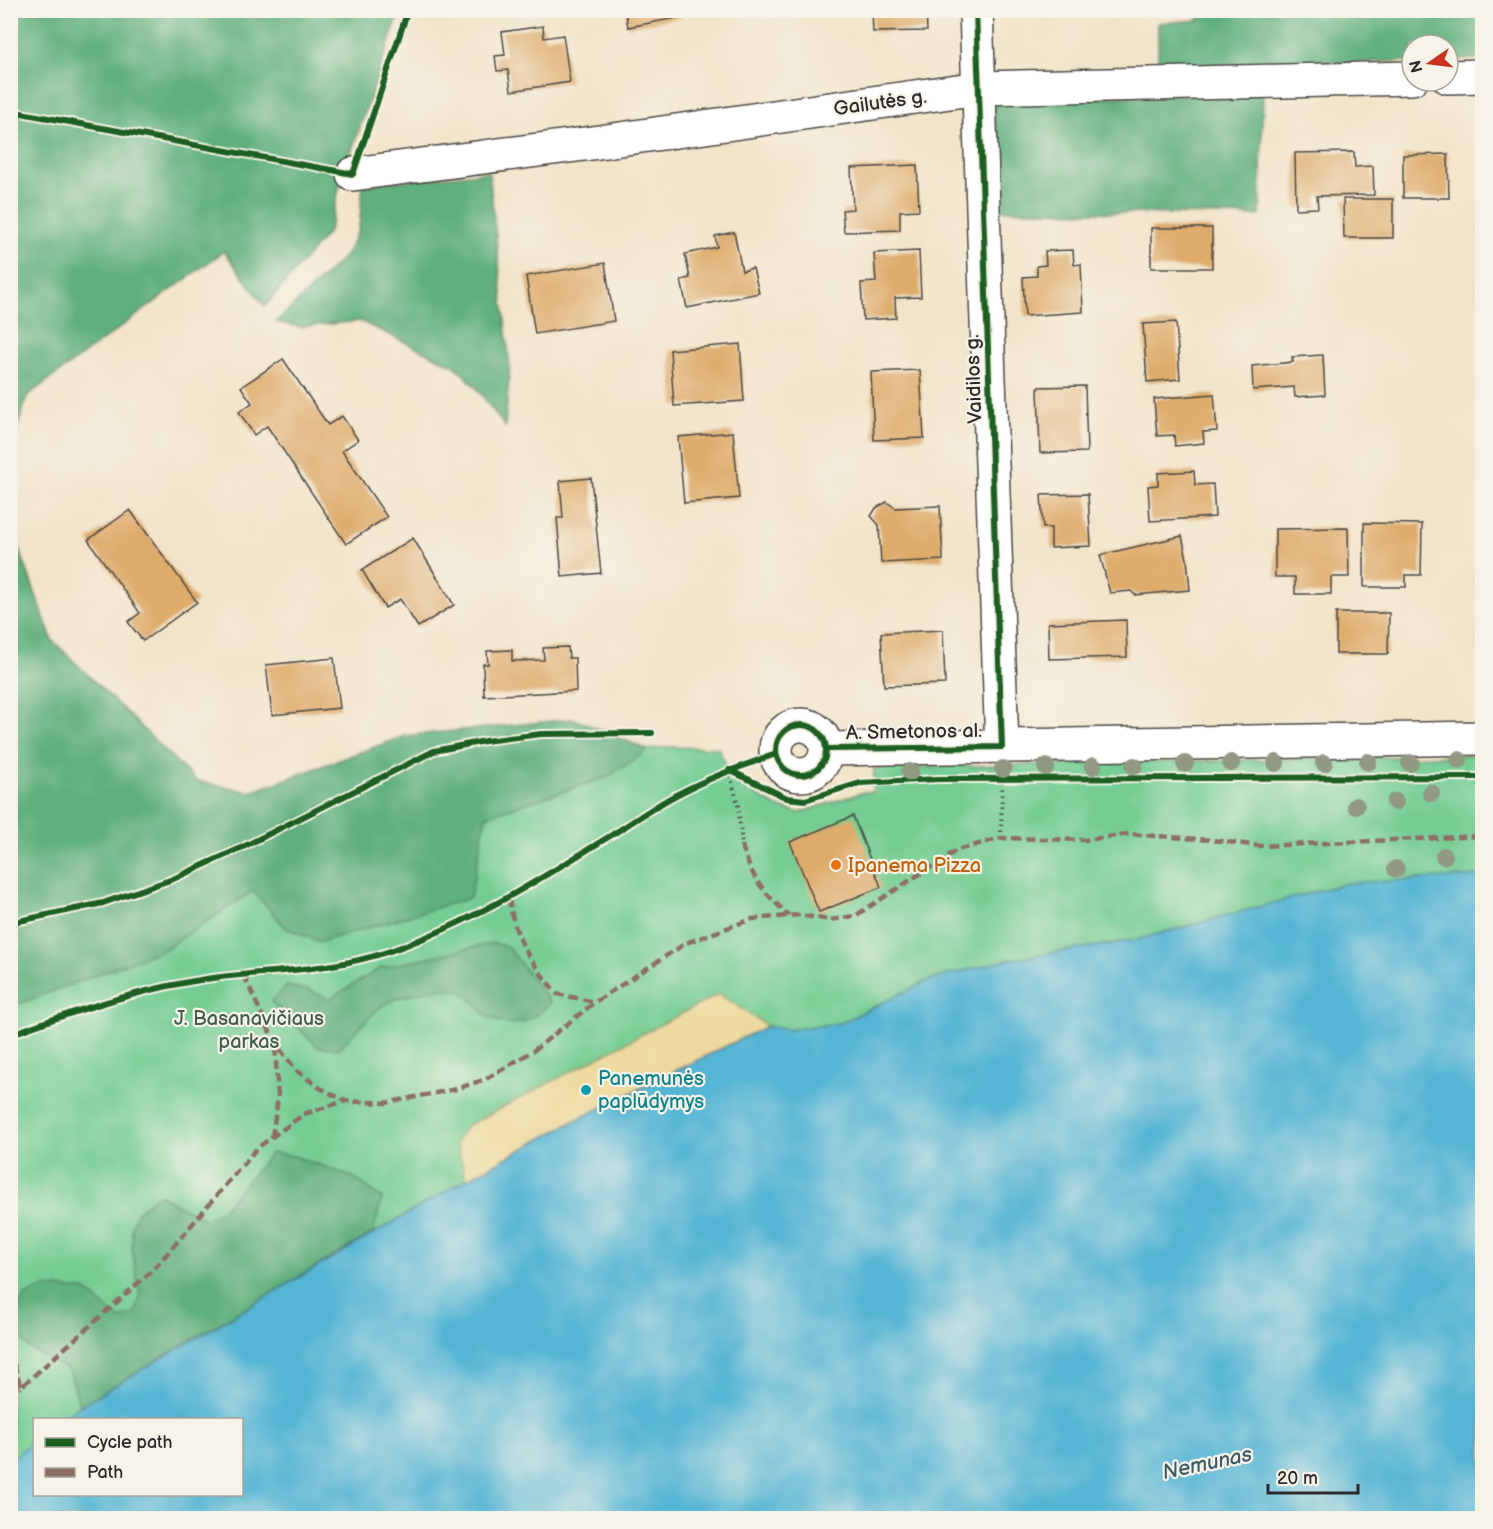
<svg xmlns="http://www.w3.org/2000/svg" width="1493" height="1529" viewBox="0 0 1493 1529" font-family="'Balsamiq Sans',sans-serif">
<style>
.green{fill:#75cd93;stroke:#507c5f;stroke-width:1.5}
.forest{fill:#60b07d;stroke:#466e54;stroke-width:1.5}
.sand{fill:#eeda9e;stroke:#8c8264;stroke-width:1.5}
.water{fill:#55b5d4;stroke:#407080;stroke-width:1.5}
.building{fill:#deab6b}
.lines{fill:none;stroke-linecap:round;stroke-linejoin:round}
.street-casing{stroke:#494743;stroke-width:36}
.path{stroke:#494743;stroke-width:4;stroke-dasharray:1.5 4.5;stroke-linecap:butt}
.street{stroke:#fff;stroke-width:33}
.quiet{stroke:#8d6e63;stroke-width:4.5;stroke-dasharray:9 4.5;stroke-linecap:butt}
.cycleway-casing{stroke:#f7f3e8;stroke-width:10}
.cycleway{stroke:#1b5e20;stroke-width:6}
.tree{fill:#919983}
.food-dot{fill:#e8710a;stroke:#f7f3e8;stroke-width:2}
.culture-dot{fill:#0f9aa8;stroke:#f7f3e8;stroke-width:2}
.labels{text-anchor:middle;stroke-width:4.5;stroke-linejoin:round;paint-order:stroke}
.street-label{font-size:20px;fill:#2b2b2b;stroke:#f7f3e8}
.food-label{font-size:20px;fill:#c56008;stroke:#f7f3e8;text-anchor:start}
.park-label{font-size:20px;fill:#415c4a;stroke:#f7f3e8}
.culture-label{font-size:20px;fill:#0d838f;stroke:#f7f3e8;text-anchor:start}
.water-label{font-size:21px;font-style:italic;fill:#3a5b66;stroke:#f7f3e8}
</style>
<rect width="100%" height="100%" fill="#f7f3e8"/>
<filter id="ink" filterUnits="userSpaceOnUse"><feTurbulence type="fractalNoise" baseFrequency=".0167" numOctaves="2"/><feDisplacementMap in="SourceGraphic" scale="12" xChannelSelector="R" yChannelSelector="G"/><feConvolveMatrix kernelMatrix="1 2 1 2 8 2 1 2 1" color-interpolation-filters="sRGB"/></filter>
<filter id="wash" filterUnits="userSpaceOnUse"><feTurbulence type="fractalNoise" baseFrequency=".008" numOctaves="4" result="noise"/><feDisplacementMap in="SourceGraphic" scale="24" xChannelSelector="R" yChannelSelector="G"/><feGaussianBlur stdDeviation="1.35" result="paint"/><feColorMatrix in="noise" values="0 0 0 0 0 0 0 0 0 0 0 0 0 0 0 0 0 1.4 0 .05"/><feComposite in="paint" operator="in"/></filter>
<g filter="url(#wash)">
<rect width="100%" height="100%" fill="#f2e4c9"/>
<!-- green -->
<polygon class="green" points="11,11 400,11 340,184 329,231 265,306 224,251 27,396 13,441 19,548 52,640 196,781 251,792 405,736 574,719 648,750 667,747 718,748 734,782 777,807 799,813 864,792 873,792 874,768 1482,755 1482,876 1348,883 1136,940 1007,960 929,980 841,1023 788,1030 767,1026 576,1120 467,1179 80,1406 62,1419 34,1420 34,1441 11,1459"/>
<!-- forest -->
<g class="forest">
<polygon points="11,11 400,11 340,184 329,231 265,306 224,251 27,396 13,441 19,548 52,640 196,781 251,792 405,736 574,719 648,750 608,777 486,816 470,898 320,942 286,928 253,891 165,949 11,1007"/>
<polygon points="1199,11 1482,11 1482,59 1448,60 1448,45 1412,45 1412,61 1158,67 1158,23 1199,20"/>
<polygon points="1263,92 1260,216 997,210 993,100"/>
<polygon points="489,172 510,367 505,427 476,387 455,366 360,321 300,327 276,322 345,256 359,229 363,185"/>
<path d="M492,943L508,947L551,1003C532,1020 516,1032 489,1017C476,1009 470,992 453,989C437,987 399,996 385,1004C372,1013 351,1037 338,1049L318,1047L271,1002L287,986L309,990L329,999L381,968Z"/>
<polygon points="271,1153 294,1156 353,1177 382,1198 373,1233 80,1406 69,1370 30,1349 18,1335 16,1312 25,1296 45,1287 85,1290 120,1319 136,1313 140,1295 132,1250 132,1225 137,1212 159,1194 205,1220 222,1210"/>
</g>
<!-- sand -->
<polygon class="sand" points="719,994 767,1026 576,1120 467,1179 456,1143 465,1127"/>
<!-- water -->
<polygon class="water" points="1482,876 1482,1518 11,1518 11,1459 34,1441 34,1494 242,1494 242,1420 62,1419 80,1406 467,1179 576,1120 767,1026 788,1030 841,1023 929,980 1007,960 1136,940 1348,883"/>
<g id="blocks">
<!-- building -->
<g class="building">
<polygon points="625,10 681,10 682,17 628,27"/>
<polygon points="872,10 926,10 927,31 873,32"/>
<polygon points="543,26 544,38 563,35 570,82 511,91 508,70 497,71 495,56 505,55 502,32"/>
<polygon points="1354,152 1355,167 1373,166 1374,195 1317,196 1318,208 1296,209 1295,153"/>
<polygon points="1448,154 1449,198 1403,198 1403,155"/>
<polygon points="917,165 919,210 900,211 900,230 844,232 842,210 853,209 851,168"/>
<polygon points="1343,199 1393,199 1393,238 1344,238"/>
<rect x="1151" y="228" width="61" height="40"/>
<polygon points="734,232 742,271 753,268 759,293 687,308 681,280 690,278 685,254 717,247 715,236"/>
<polygon points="1073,250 1074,265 1081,264 1083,312 1025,316 1023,277 1037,276 1037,266 1046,265 1045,251"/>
<polygon points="919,251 921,297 895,298 896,318 863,320 861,283 876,282 874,253"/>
<polygon points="605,263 614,321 535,334 526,276"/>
<polygon points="1176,322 1180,379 1147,382 1143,324"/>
<polygon points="740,344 744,401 674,406 670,350"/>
<polygon points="1323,355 1325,395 1295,397 1294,387 1253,390 1252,366 1293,362 1292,357"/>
<polygon points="283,359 328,425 342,416 358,440 342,451 387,517 346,544 267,426 254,435 239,412 252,403 241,387"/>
<polygon points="920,370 924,438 874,440 871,372"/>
<polygon points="1085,386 1087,452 1040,453 1038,387"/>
<polygon points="1214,394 1217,431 1203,432 1204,443 1175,446 1174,435 1157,436 1154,399"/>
<polygon points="733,432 739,498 684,503 678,437"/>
<polygon points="1194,471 1195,485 1213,484 1215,517 1150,521 1148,486 1158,485 1158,473"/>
<polygon points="591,478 601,573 562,577 557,518 563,518 560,481"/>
<polygon points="1088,494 1091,546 1051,548 1051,528 1043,528 1041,495"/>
<polygon points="887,502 895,508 940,506 943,560 881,563 879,525 871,516 876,508"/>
<polygon points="130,510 197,602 143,641 128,622 140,613 88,540"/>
<polygon points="1364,523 1422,524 1421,575 1406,575 1406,587 1364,587"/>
<polygon points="1348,528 1349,577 1331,577 1331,594 1295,594 1295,577 1275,577 1275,529"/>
<polygon points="1182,536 1187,559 1190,590 1135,595 1131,591 1110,593 1100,555"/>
<polygon points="413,538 454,605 418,627 400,599 385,608 362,570"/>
<polygon points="1336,613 1389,613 1388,654 1336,654"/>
<polygon points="1126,620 1127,657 1049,659 1048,623"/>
<polygon points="943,630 945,684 884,686 881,633"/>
<polygon points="568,647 569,658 575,658 576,691 484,696 483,664 488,664 487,651 512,650 512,661 544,660 543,648"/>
<polygon points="334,658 340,708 272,715 266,665"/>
<polygon points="853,816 881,887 819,912 790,842"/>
</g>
</g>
</g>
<g filter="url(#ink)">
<use href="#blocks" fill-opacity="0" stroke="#494743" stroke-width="1.5"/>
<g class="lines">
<defs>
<g id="street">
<polyline points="976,10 1002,747"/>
<polyline points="1448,77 1482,76"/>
<polyline points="353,174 592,143 978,88 1412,78"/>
<circle cx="801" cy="750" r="25"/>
<polyline points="827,749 1482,738"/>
</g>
</defs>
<!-- street casing -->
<use href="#street" class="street-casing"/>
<!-- path -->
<g class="path">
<polyline points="729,770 738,805 742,845"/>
<polyline points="1001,838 1002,779"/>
</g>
<!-- street -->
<use href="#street" class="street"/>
<!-- quiet -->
<g class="quiet">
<path d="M742,845C752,880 763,891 789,916"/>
<path d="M509,898C515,942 530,960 557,994L595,1002"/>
<polyline points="244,976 275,1043 296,1070 320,1088 345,1101 385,1103 456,1089 486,1079 533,1051 595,1002 686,943 752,919 800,915 830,920 855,916 957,850 1001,838 1085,840 1129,834 1212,840 1260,846 1482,836"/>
<polyline points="272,1137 278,1098 275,1043"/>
<polyline points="10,1351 21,1387 154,1269 257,1148 304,1114 345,1101"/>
<polyline points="10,1398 21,1387"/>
</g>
<defs>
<g id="cycleway">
<polyline points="10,111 353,174 408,10"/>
<circle cx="801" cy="750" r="25"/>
<polyline points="827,749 1002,747 976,10"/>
<polyline points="729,770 787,798 805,800 860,783 938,779 1482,777"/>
<polyline points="10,923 103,903 173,879 239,849 434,751 485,741 541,734 652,733"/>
<path d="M10,1035C73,1011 140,989 206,979C268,970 330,972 390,951C469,924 539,880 610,836C632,823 653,807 676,795C708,778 742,766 776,754"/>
</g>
</defs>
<!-- cycleway casing -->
<use href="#cycleway" class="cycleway-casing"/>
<!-- cycleway -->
<use href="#cycleway" class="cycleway"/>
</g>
<!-- trees -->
<g class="tree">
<circle cx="1459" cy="760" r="9"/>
<circle cx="1368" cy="762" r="9"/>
<circle cx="1231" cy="763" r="9"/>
<circle cx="1276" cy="763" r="9"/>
<circle cx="1324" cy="763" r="9"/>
<circle cx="1410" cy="763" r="9"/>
<circle cx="1185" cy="764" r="9"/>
<circle cx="1093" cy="766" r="9"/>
<circle cx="1134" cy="766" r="9"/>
<circle cx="1046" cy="767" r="9"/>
<circle cx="1003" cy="769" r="9"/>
<circle cx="910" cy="772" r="9"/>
<circle cx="1431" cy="793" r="9"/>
<circle cx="1395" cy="802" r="9"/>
<circle cx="1356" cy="806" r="9"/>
<circle cx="1444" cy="856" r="9"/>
<circle cx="1396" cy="869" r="9"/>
</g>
</g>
<!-- markers -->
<circle class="food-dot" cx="836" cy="865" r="6"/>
<circle class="culture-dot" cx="586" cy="1090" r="6"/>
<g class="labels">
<!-- street labels -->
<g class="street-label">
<text transform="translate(880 102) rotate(-8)" y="7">Gailutės g.</text>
<text transform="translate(973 379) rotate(-92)" y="7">Vaidilos g.</text>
<text transform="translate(914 731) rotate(-1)" y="7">A. Smetonos al.</text>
</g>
<!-- food labels -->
<g class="food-label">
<text x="848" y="872">Ipanema Pizza</text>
</g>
<!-- park labels -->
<g class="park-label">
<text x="249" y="1025">J. Basanavičiaus<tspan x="249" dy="23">parkas</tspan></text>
</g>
<!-- culture labels -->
<g class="culture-label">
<text x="598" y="1085">Panemunės<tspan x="598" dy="23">paplūdymys</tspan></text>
</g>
<!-- water labels -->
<g class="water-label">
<text transform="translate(1207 1463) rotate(-12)" y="7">Nemunas</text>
</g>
</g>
<!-- margin -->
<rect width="1493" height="1529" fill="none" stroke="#f7f3e8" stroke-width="36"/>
<!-- legend -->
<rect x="33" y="1418" width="210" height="78" fill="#f7f3e8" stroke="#a5a39c" stroke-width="1.5"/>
<rect x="45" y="1438" width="30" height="9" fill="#1b5e20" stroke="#a5a39c" stroke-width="1.5"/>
<text x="87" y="1448" font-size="18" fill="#2b2b2b">Cycle path</text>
<rect x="45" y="1468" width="30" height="9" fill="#8d6e63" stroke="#a5a39c" stroke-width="1.5"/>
<text x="87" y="1478" font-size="18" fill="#2b2b2b">Path</text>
<!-- north arrow -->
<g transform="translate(1430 63) rotate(256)"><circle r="28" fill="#f7f3e8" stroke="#a5a39c" stroke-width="1.5"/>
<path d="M0-4.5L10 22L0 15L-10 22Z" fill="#c8321e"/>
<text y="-9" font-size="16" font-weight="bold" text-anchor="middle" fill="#2b2b2b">N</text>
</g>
<!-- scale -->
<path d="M1268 1484v9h90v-9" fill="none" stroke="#2b2b2b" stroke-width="3"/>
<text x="1277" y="1484" font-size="18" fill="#2b2b2b" stroke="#f7f3e8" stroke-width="4.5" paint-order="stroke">20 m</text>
</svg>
